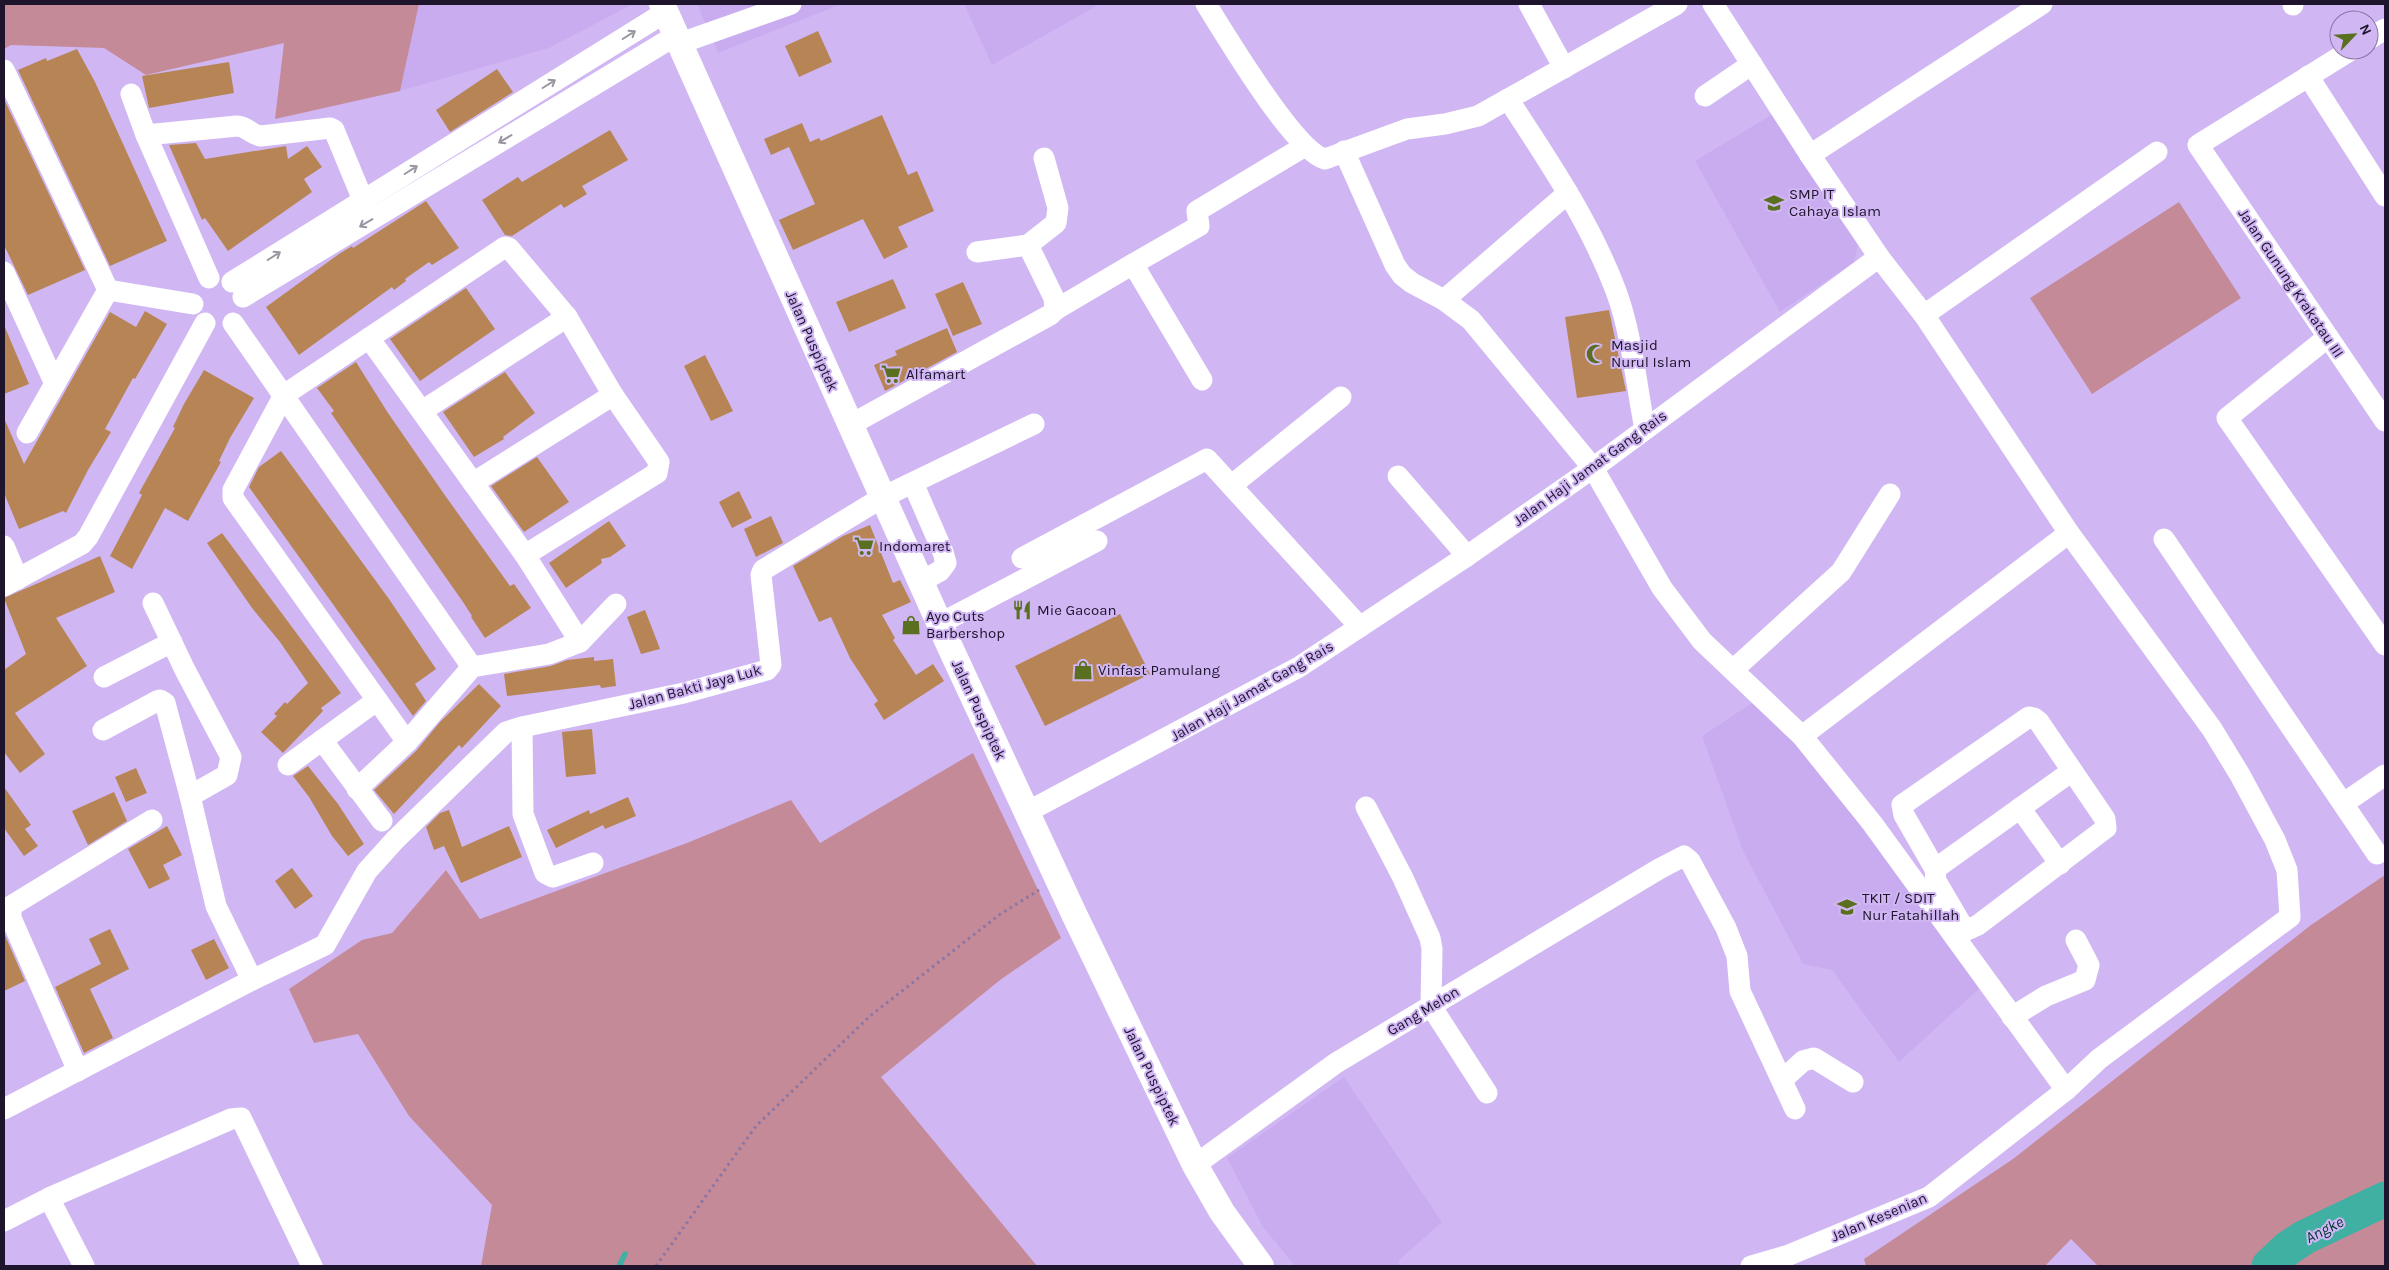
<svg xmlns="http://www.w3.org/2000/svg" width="2389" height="1270" viewBox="0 0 2389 1270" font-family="Karla,sans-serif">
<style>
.built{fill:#c9acf0}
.green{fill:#c58a98}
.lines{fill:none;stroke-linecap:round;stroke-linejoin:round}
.stream{stroke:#3fb0a1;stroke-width:5.5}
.river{stroke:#3fb0a1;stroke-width:35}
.building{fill:#b78555}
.path{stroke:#8976a4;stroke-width:3;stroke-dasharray:2.5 4;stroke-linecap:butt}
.minor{stroke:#fff;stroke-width:21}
.major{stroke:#fff;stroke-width:26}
.oneway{stroke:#9a95a0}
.labels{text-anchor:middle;stroke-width:4;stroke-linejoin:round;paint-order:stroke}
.poi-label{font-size:15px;fill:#1e142b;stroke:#d0b7f4;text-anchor:start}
.street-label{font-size:15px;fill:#1e142b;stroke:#d0b7f4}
.water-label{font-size:16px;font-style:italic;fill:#00352f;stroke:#d0b7f4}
</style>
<rect width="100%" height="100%" fill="#d0b7f4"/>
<!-- built -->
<g class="built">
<polygon points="419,4 633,4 549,48 400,91"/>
<polygon points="697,4 842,4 718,53"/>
<polygon points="964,4 1100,4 992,65"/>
<polygon points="1773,114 1858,244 1854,262 1780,312 1695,161"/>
<polygon points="1764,695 1980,988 1899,1062 1832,970 1803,964 1743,851 1702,736"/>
<polygon points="1344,1077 1442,1222 1398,1261 1401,1266 1295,1266 1263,1227 1227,1158"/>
</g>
<!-- green -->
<g class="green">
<polygon points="4,4 419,4 400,91 275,119 284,43 146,75 104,48 11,45 4,49"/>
<polygon points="2179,202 2241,298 2092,394 2030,298"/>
<polygon points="973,753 1061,938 1000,980 881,1077 1037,1266 481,1266 492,1205 409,1116 358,1034 314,1043 289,989 362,940 392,933 446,870 480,919 687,843 791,800 820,843"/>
<polygon points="2385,875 2385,1266 2098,1266 2071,1239 2045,1266 1866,1266 1864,1259 2013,1159 2311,925"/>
</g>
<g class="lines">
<!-- stream -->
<polyline class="stream" points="619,1266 625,1254"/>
<!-- river -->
<polyline class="river" points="2269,1266 2288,1248 2305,1237 2385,1199"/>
</g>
<!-- building -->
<g class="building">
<polygon points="818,31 832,62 799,77 785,46"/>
<polygon points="77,49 95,82 167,241 110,266 18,70 46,58 47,61"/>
<polygon points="229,62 234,93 149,108 142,76"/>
<polygon points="497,69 513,92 450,132 436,110"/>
<polygon points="4,99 85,270 28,295 4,245"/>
<polygon points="882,115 908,175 917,171 934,211 898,227 908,247 884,259 863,219 793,250 779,220 815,204 789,147 771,155 764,139 802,123 810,142 819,138 821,141"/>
<polygon points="610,130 628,160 582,186 587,194 564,208 561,204 512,236 505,235 482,200 518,177 522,182"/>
<polygon points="196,143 205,159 286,146 288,159 307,146 322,167 304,179 312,192 228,251 205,218 202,220 169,145"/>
<polygon points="426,201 459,248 432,265 429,262 405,279 406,281 394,290 392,287 299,355 266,307 339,254 352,246 353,248"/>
<polygon points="893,279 906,308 849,332 836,302"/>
<polygon points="963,282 982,324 953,336 935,294"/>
<polygon points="466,288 495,329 420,381 390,339"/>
<polygon points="1609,310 1626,391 1577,398 1565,317"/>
<polygon points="145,311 167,324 135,379 133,378 105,429 111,432 88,470 66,513 63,511 19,529 4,493 4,418 24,464 110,312 136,327"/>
<polygon points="4,325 29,384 4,394"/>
<polygon points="947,328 957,352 885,391 874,365 897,355 895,351"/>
<polygon points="705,355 733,411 711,421 684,366"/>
<polygon points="356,362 388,413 444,494 510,586 514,584 531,608 485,638 471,617 472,616 463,602 351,442 331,413 334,411 317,388"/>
<polygon points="204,370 254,398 230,438 219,461 221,462 188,521 165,508 132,569 110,556 142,495 139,493 175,428 173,427 184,404"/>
<polygon points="505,372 535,413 503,437 504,439 474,457 443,412"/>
<polygon points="281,451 389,599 436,669 415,684 426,701 413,716 249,487 259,467"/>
<polygon points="537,457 569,502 524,532 491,486"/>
<polygon points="739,491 752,518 732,528 719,502"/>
<polygon points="771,516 783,543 756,557 744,529"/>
<polygon points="609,521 626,546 610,557 601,559 602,563 566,588 549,563"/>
<polygon points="870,525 893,583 900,580 911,602 882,615 895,638 893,640 916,675 933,664 944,681 884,720 874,704 878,701 850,658 831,617 819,622 793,566 843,536"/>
<polygon points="222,533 341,693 321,708 323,711 283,753 261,732 277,716 274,714 285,702 287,704 308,683 280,642 252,608 207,543"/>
<polygon points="100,556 115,592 56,618 87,666 15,713 45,754 20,773 4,752 4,670 26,654 4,598"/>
<polygon points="645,610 660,649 641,654 627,617"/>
<polygon points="1120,614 1150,674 1045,726 1015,666"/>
<polygon points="594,657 594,661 613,659 616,686 601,688 600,685 507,696 504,674 551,666 567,660"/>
<polygon points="479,684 501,706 462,748 459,745 394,814 374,790 416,751 440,722"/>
<polygon points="592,729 596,774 566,777 562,732"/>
<polygon points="308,766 338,804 364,844 348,856 332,836 309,797 293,776"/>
<polygon points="136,768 147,793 126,802 115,777"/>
<polygon points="4,787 31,825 25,829 38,846 24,856 4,828"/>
<polygon points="114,792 127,821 88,845 72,811"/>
<polygon points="628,797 636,816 605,829 603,825 556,848 547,830 589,810 590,814"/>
<polygon points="449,810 462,847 509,826 522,857 461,883 444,846 434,850 426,827 440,813"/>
<polygon points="167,826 182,855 163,865 170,879 149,889 128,849"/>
<polygon points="292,868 313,896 295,909 275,881"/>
<polygon points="110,929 129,969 90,989 113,1038 84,1053 55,987 101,964 89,939"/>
<polygon points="4,933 25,981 4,991"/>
<polygon points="214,939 229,968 206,980 191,950"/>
</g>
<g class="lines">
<!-- path -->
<polyline class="path" points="656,1266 756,1126 870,1016 999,915 1039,890"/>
<!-- minor -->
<g class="minor">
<path d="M1206,4C1225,34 1294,151 1325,159L1407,129L1445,124L1478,116L1677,4"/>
<polyline points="1529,4 1564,68"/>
<polyline points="1713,4 1810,155 1879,257 1924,315 2069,533 1802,736"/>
<polyline points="2293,4 2293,5"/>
<polyline points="2369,39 2385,29"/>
<polyline points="678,44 791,4"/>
<polyline points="2351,50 2198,145 2385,421"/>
<polyline points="4,70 108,290"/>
<polyline points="2308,76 2385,196"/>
<polyline points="131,94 146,135 209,278"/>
<polyline points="1705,96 1752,64"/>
<path d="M1508,99C1548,160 1590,222 1616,291C1632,334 1636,384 1645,429"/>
<path d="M146,135L237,126C247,126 251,135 261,136L330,128L334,130L363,200"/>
<polyline points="1344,151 1395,265 1402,275 1412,283 1444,300 1471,320 1593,468 1662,588 1702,641 1802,736 1872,823 2066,1090"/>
<polyline points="1810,155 2042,4"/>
<polyline points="977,252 1028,245 1056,223 1058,208 1044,158"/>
<polyline points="4,272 55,384"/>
<polyline points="232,282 664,13"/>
<polyline points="243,297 675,36"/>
<polyline points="1444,300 1568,193"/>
<polyline points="1055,310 1133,264"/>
<polyline points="1924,315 2157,152"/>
<polyline points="233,323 472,667"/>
<polyline points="2328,337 2227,418 2385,645"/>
<polyline points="369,338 525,555 580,642"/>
<polyline points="1202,380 1133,264 1199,226 1197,211 1305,146"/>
<polyline points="422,411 567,317"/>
<polyline points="850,425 1050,315 1055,310 1054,298 1028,245"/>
<polyline points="27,433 108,290 193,304"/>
<polyline points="1398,476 1467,556"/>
<polyline points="473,483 613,395"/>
<polyline points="913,483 943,552 946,563 940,571 920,582"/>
<polyline points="1232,485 1341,397"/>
<polyline points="2164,539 2377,854"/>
<polyline points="4,546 18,579"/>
<polyline points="1022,558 1207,459 1360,627"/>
<polyline points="4,586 82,544 88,537 205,323"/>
<polyline points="153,603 185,670 231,757 227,775 190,796"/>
<polyline points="939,624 1097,541"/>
<polyline points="1733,670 1841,572 1890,494"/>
<polyline points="104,677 172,642"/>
<polygon points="2029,717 2034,718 2039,722 2105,819 2106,828 1978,925 1967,930 1963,927 1936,881 1935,869 1904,815 1902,805"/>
<polyline points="522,727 523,814 545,873 553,877 593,863"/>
<polyline points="103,730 157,701 160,700 165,703 190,796 216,906 252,980"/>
<polyline points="322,740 382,821"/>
<polyline points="407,742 233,498 233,490 284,395 505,247 509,248 567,317 613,395 659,462 657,473 525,555"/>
<polyline points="288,765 376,701"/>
<polyline points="357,789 407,742 472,667 549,654 580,642 616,604"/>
<polyline points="2344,803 2385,775"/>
<polyline points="1366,807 1403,878 1430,938 1432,949 1431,1006 1487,1093"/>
<polyline points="2020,808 2060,864"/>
<polyline points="1027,812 1299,667 1467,556 1593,468 1879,257"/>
<polyline points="1935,869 2072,771"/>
<polyline points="2012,1017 2046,996 2085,980 2089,965 2076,940"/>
<polyline points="78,1071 11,918 11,906 152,820"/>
<polyline points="1782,1080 1803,1061 1814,1058 1853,1082"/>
<polyline points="4,1109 252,980 325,945 367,871 395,840 506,732 522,727 684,693 767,670 771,665 761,575 763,570 883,497 1034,424"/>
<polyline points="1195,1165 1336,1063 1659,869 1684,856 1690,861 1726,928 1737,956 1740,991 1795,1109"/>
<polyline points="49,1198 84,1266"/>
<polyline points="4,1221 49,1198 231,1119 241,1118 312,1266"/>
<polyline points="1751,1266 1789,1255 1929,1197 2066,1090 2099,1059 2290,917 2287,870 2275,840 2240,775 2212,729 2069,533"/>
</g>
<!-- major -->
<polyline class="major" points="662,4 950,647 1075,916 1195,1165 1222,1212 1261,1266"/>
</g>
<!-- one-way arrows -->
<defs><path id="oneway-shaft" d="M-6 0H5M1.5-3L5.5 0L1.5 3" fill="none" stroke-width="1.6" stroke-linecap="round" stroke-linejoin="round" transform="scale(1.25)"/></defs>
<g class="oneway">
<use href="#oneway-shaft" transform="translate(629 35) rotate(-32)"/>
<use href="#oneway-shaft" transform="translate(549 84) rotate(-32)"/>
<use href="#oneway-shaft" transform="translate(505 139) rotate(149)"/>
<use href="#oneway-shaft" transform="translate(411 170) rotate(-32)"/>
<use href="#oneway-shaft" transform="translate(366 223) rotate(149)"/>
<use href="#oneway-shaft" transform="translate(274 256) rotate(-32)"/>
</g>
<!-- icons -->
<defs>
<symbol id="school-bare" viewBox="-9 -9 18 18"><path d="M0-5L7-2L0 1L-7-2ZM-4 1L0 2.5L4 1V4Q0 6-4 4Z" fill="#5a7020" stroke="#d0b7f4" stroke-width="2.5" paint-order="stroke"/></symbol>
<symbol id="mosque-bare" viewBox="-9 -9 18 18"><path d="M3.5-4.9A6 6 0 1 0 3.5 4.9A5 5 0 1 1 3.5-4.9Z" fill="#5a7020" stroke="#d0b7f4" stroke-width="2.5" paint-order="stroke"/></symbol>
<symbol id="supermarket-bare" viewBox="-9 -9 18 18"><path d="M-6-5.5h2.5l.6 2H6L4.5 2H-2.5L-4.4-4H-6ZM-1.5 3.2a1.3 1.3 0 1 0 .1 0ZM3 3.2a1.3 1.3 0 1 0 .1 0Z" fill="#5a7020" stroke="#d0b7f4" stroke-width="2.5" paint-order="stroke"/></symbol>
<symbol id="restaurant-bare" viewBox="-9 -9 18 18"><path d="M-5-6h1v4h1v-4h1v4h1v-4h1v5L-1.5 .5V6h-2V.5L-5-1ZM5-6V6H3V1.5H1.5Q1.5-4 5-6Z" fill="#5a7020" stroke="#d0b7f4" stroke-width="2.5" paint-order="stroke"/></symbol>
<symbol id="shop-bare" viewBox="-9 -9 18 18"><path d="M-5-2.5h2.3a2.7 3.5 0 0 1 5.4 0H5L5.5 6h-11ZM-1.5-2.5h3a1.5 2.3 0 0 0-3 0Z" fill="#5a7020" stroke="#d0b7f4" stroke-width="2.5" paint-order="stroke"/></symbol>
</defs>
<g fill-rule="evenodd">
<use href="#school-bare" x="1760" y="189" width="28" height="28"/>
<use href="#mosque-bare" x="1582" y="340" width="28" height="28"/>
<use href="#supermarket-bare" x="877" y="360" width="28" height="28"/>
<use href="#supermarket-bare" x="850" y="532" width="28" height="28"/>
<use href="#restaurant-bare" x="1008" y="596" width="28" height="28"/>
<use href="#shop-bare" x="897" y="611" width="28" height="28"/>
<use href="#shop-bare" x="1069" y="656" width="28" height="28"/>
<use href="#school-bare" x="1833" y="893" width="28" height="28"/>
</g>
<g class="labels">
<!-- poi labels -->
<g class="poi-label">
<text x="1789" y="199">SMP IT<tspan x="1789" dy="17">Cahaya Islam</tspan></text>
<text x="1611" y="350">Masjid<tspan x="1611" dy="17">Nurul Islam</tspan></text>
<text x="906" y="379">Alfamart</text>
<text x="879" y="551">Indomaret</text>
<text x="1037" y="615">Mie Gacoan</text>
<text x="926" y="621">Ayo Cuts<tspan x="926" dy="17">Barbershop</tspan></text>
<text x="1098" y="675">Vinfast Pamulang</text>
<text x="1862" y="903">TKIT / SDIT<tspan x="1862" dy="17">Nur Fatahillah</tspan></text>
</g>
<!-- street labels -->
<g class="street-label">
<text transform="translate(2291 283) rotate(56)" y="5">Jalan Gunung Krakatau III</text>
<text transform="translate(812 341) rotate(66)" y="5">Jalan Puspiptek</text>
<text transform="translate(1590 468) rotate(-36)" y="5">Jalan Haji Jamat Gang Rais</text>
<text transform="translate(695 687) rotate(-15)" y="5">Jalan Bakti Jaya Luk</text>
<text transform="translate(1252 691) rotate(-30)" y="5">Jalan Haji Jamat Gang Rais</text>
<text transform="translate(979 710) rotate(65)" y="5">Jalan Puspiptek</text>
<text transform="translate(1423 1011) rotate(-31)" y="5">Gang Melon</text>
<text transform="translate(1152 1076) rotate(64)" y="5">Jalan Puspiptek</text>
<text transform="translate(1879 1217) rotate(-23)" y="5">Jalan Kesenian</text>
</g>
<!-- water labels -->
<g class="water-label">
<text transform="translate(2324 1229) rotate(-27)" y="6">Angke</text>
</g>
</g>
<!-- border -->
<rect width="2389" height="1270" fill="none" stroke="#1e142b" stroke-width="10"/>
<!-- north arrow -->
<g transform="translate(2354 35) rotate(65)"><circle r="24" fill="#d0b7f4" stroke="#8976a4"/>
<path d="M0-4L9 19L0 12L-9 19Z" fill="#5a7020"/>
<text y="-8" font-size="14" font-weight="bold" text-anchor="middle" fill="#1e142b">N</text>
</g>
</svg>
